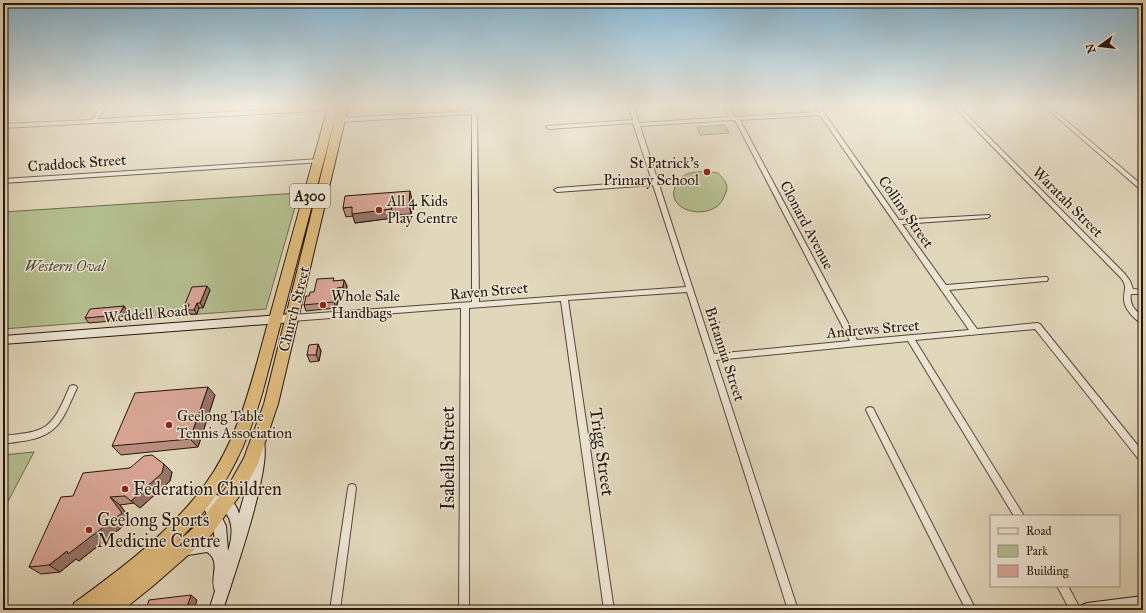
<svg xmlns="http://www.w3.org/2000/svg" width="1146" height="613" viewBox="0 0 1146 613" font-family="'IM FELL Great Primer',serif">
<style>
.green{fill:#b4be8f;stroke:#6d6a4e}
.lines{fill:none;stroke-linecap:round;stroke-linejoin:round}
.street-casing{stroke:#554638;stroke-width:2}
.secondary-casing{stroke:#26150c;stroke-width:2}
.highway-casing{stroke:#26150c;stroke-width:2}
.street{fill:#ece5d3;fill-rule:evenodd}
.secondary{fill:#ece5d3;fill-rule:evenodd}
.highway{fill:#e0bc7e;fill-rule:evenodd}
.wall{fill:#bb8f81;stroke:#26150c}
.shaded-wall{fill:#987469;stroke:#26150c}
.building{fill:#d9a696;stroke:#26150c}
.poi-dot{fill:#8f2418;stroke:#ece5d3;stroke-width:1.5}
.labels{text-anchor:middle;stroke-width:3;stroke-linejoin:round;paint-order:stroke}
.shield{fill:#ece5d3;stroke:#615348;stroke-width:1}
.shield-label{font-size:14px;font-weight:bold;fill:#26150c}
.street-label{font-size:15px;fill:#26150c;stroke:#ece5d3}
.poi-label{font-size:15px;fill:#26150c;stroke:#ece5d3;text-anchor:start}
.park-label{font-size:15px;font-style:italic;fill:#514833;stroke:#ece5d3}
.near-street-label{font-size:18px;fill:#26150c;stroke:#ece5d3}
.near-poi-label{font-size:18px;fill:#26150c;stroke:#ece5d3;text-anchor:start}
</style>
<rect width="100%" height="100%" fill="#e1d7bb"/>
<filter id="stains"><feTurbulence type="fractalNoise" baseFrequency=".005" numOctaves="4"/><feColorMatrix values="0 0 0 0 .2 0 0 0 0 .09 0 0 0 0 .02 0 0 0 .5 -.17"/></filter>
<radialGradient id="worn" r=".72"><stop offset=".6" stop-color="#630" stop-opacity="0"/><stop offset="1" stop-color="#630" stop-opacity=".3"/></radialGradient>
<!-- green -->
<g class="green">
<polygon points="725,125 729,133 700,135 697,127"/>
<path d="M705,171L718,173C727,183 730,186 723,199C712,222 665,212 675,187C677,182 682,176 687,174C692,172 700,172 705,171Z"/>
<polygon points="299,193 266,309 3,329 3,212"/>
<polygon points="34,452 5,507 3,507 3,455"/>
</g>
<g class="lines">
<defs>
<g id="street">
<polygon points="101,107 106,107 97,119 319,107 336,108 333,110 3,128 3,124 92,120"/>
<path d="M472,107H477L479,302L686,287L653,185L557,192L554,190L557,188L652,181L633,123L549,129L546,127L547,126L633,120L629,107H634L639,123L729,117L724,107H729L734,117L818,112L815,107H820L899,220L989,215L990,216L989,217L987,218L902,224L946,285L1045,277H1047L1048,279L1047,281H1045L949,290L977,329L1037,323L1040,324L1143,452V462L1140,461L1035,329L915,340L1024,516H1014L908,341L716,360L798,610H788L687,292L568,300L614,610H604L561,301L469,308V610H459L461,308L292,321L289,320L288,318L289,316L292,315L472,302V114L340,122L337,120L340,118L472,111ZM820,115L969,330L857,340L740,120ZM731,120H735L850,341L714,354L640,126Z"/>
<path d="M954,107H959L1125,274L1130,281L1133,289L1143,290V294H1131C1129,305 1135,310 1143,317V324C1135,320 1124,309 1124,299C1124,288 1128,288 1121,278Z"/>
<polygon points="1045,107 1050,107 1143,186 1143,191 1141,190"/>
<polygon points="1139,107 1143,107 1143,111"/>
<polygon points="320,159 322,160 322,162 3,183 3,179"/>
<path d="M73,385L76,386L77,388C70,402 64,422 51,431C38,441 19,441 3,444V436C17,434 34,434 46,426C58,417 64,399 70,386Z"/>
<polygon points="870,407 873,408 976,610 966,610 866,410 867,408"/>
<polygon points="352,484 355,485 356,488 340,610 330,610 348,488 349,485"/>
<polygon points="1057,586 1068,586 1081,610 1070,610"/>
</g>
<g id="secondary">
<polygon points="292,314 296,315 297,318 296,321 292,322 3,344 3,336"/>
<path d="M259,439L263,440C274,463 232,581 223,610H209L215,591C209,577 222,562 207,552L188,555L183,553L181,548L183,543C193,539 206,536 215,542L213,527L199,498L200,494C208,491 227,497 233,503C236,505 238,510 239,514L253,464V444L255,440ZM217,508C235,513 233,536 228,551L226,526Z"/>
<polygon points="1143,596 1143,610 1080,610 1082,605 1087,603"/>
</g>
<path id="highway" d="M328,107H338L262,394C244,454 221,498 176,543L199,523L231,481L244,458L264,404L338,107H348L278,404L257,466L243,491L211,535L154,585L123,610H99L100,607L96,610H72L74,603C121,569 169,533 204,486C242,435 254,371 271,312C290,243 309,175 328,107Z"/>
</defs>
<!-- street casing -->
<use href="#street" class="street-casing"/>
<!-- secondary casing -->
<use href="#secondary" class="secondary-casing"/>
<!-- highway casing -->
<use href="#highway" class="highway-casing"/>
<!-- street -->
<use href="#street" class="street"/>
<!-- secondary -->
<use href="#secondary" class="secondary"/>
<!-- highway -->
<use href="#highway" class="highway"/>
</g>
<!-- wall -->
<g class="wall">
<polygon points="412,200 411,214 393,215 393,218 355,223 353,216 346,217 343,208"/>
<polygon points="344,280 347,286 346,293 340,294 336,308 306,311 304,305 309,296 314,292 335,281"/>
<polygon points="210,290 203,308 199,308 197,314 190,314 187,310 187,308 185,304"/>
<polygon points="124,306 127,311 123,320 89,323 85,318"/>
<polygon points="318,344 321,351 319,361 310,362 307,355"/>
<polygon points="215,395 198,447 121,455 112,446"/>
<polygon points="164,464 172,472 170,481 140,508 134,503 120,505 131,520 79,561 76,559 60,572 41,574 29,567 73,496 130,468"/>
</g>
<!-- shaded-wall -->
<g class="shaded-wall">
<polygon points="410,191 412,200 411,214 409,205"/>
<polygon points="391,206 393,215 393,218 355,223 352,214"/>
<polygon points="344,280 347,286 346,293 343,287"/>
<polygon points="207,286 210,290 203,308 200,303"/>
<polygon points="337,288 340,294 336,308 334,302"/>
<polygon points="197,303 199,308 197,314 194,310"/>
<polygon points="124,306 127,311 123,320 119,315"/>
<polygon points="318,344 321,351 319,361 316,355"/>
<polygon points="208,387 215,395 198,447 190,439"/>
<polygon points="164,464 172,472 170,481 140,508 131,501"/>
<polygon points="110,497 120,505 131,520 79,561 76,559 60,572 49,565 67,551"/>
<polygon points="191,595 197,600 194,610 186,610"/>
</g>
<!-- building -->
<g class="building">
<polygon points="410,191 409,205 391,206 391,209 352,214 352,207 343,208 345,196"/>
<polygon points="334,278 333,281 344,280 343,287 337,288 334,302 304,305 306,296 309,296 310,292 314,292 317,279"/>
<polygon points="207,286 200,303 197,303 194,310 187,310 189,304 185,304 192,287"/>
<polygon points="124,306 119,315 85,318 90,309"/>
<polygon points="318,344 316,355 307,355 309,345"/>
<polygon points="208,387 190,439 112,446 135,393"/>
<polygon points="152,455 164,464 162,473 131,501 125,496 110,497 122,513 68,554 67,551 49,565 29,567 61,497 73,496 83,473 130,468 144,456"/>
<polygon points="191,595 186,610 146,610 149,600"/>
</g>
<!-- sky -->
<linearGradient id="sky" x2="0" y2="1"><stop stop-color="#86b6d2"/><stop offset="0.55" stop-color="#f2ede0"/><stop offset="1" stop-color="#f2ede0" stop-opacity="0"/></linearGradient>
<rect width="1146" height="193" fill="url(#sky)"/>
<!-- markers -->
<g class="poi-dot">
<circle cx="707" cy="172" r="4"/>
<circle cx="379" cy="210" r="4"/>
<circle cx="323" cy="305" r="4"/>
<circle cx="169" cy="425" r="4"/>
<circle cx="125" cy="489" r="4"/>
<circle cx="89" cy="530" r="4"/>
</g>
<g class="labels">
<!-- shield labels -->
<rect class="shield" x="290" y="184" width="40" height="24" rx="3"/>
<g class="shield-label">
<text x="310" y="201">A300</text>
</g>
<!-- street labels -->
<g class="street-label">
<text transform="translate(77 163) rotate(-4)" y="5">Craddock Street</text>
<text transform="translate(1068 202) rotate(45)" y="5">Waratah Street</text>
<text transform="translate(906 212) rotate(55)" y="5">Collins Street</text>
<text transform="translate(807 225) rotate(62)" y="5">Clonard Avenue</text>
<text transform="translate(489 291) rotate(-5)" y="5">Raven Street</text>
<text transform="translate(294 309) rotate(-76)" y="5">Church Street</text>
<text transform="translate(146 314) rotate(-5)" y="5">Weddell Road</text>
<text transform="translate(873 329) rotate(-5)" y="5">Andrews Street</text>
<text transform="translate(725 354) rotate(72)" y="5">Britannia Street</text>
</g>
<!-- poi labels -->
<g class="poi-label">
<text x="699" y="168" text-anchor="end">St Patrick's<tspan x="699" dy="17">Primary School</tspan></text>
<text x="387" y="206">All 4 Kids<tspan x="387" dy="17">Play Centre</tspan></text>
<text x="331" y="301">Whole Sale<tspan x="331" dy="17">Handbags</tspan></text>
<text x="177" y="421">Geelong Table<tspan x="177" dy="17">Tennis Association</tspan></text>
</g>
<!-- park labels -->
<g class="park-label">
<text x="65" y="271">Western Oval</text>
</g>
<!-- near-street labels -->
<g class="near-street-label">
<text transform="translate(602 452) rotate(82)" y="6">Trigg Street</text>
<text transform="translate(448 458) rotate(-90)" y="6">Isabella Street</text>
</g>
<!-- near-poi labels -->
<g class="near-poi-label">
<text x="133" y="495">Federation Children</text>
<text x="97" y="526">Geelong Sports<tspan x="97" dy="21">Medicine Centre</tspan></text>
</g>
</g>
<!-- margin -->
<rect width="1146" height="613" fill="none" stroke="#e1d7bb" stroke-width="16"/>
<rect x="4" y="4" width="1138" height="605" fill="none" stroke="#26150c" stroke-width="2"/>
<rect x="8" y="8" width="1130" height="597" fill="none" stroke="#26150c"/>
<!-- legend -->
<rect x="990" y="515" width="130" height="72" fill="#ece5d3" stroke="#9d9283"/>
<rect x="998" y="528" width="20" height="6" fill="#ece5d3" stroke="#9d9283"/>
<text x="1026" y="535" font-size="12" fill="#26150c">Road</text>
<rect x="998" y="545" width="20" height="12" fill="#b4be8f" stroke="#9d9283"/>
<text x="1026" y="555" font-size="12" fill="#26150c">Park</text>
<rect x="998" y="565" width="20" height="12" fill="#d9a696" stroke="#9d9283"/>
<text x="1026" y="575" font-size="12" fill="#26150c">Building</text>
<!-- north arrow -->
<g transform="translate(1100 46) rotate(255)" stroke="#ece5d3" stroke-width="3" paint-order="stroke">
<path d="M0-3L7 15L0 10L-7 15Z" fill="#26150c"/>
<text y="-6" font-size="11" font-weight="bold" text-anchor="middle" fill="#26150c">N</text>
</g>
<rect width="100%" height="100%" filter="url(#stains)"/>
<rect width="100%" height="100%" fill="url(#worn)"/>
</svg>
